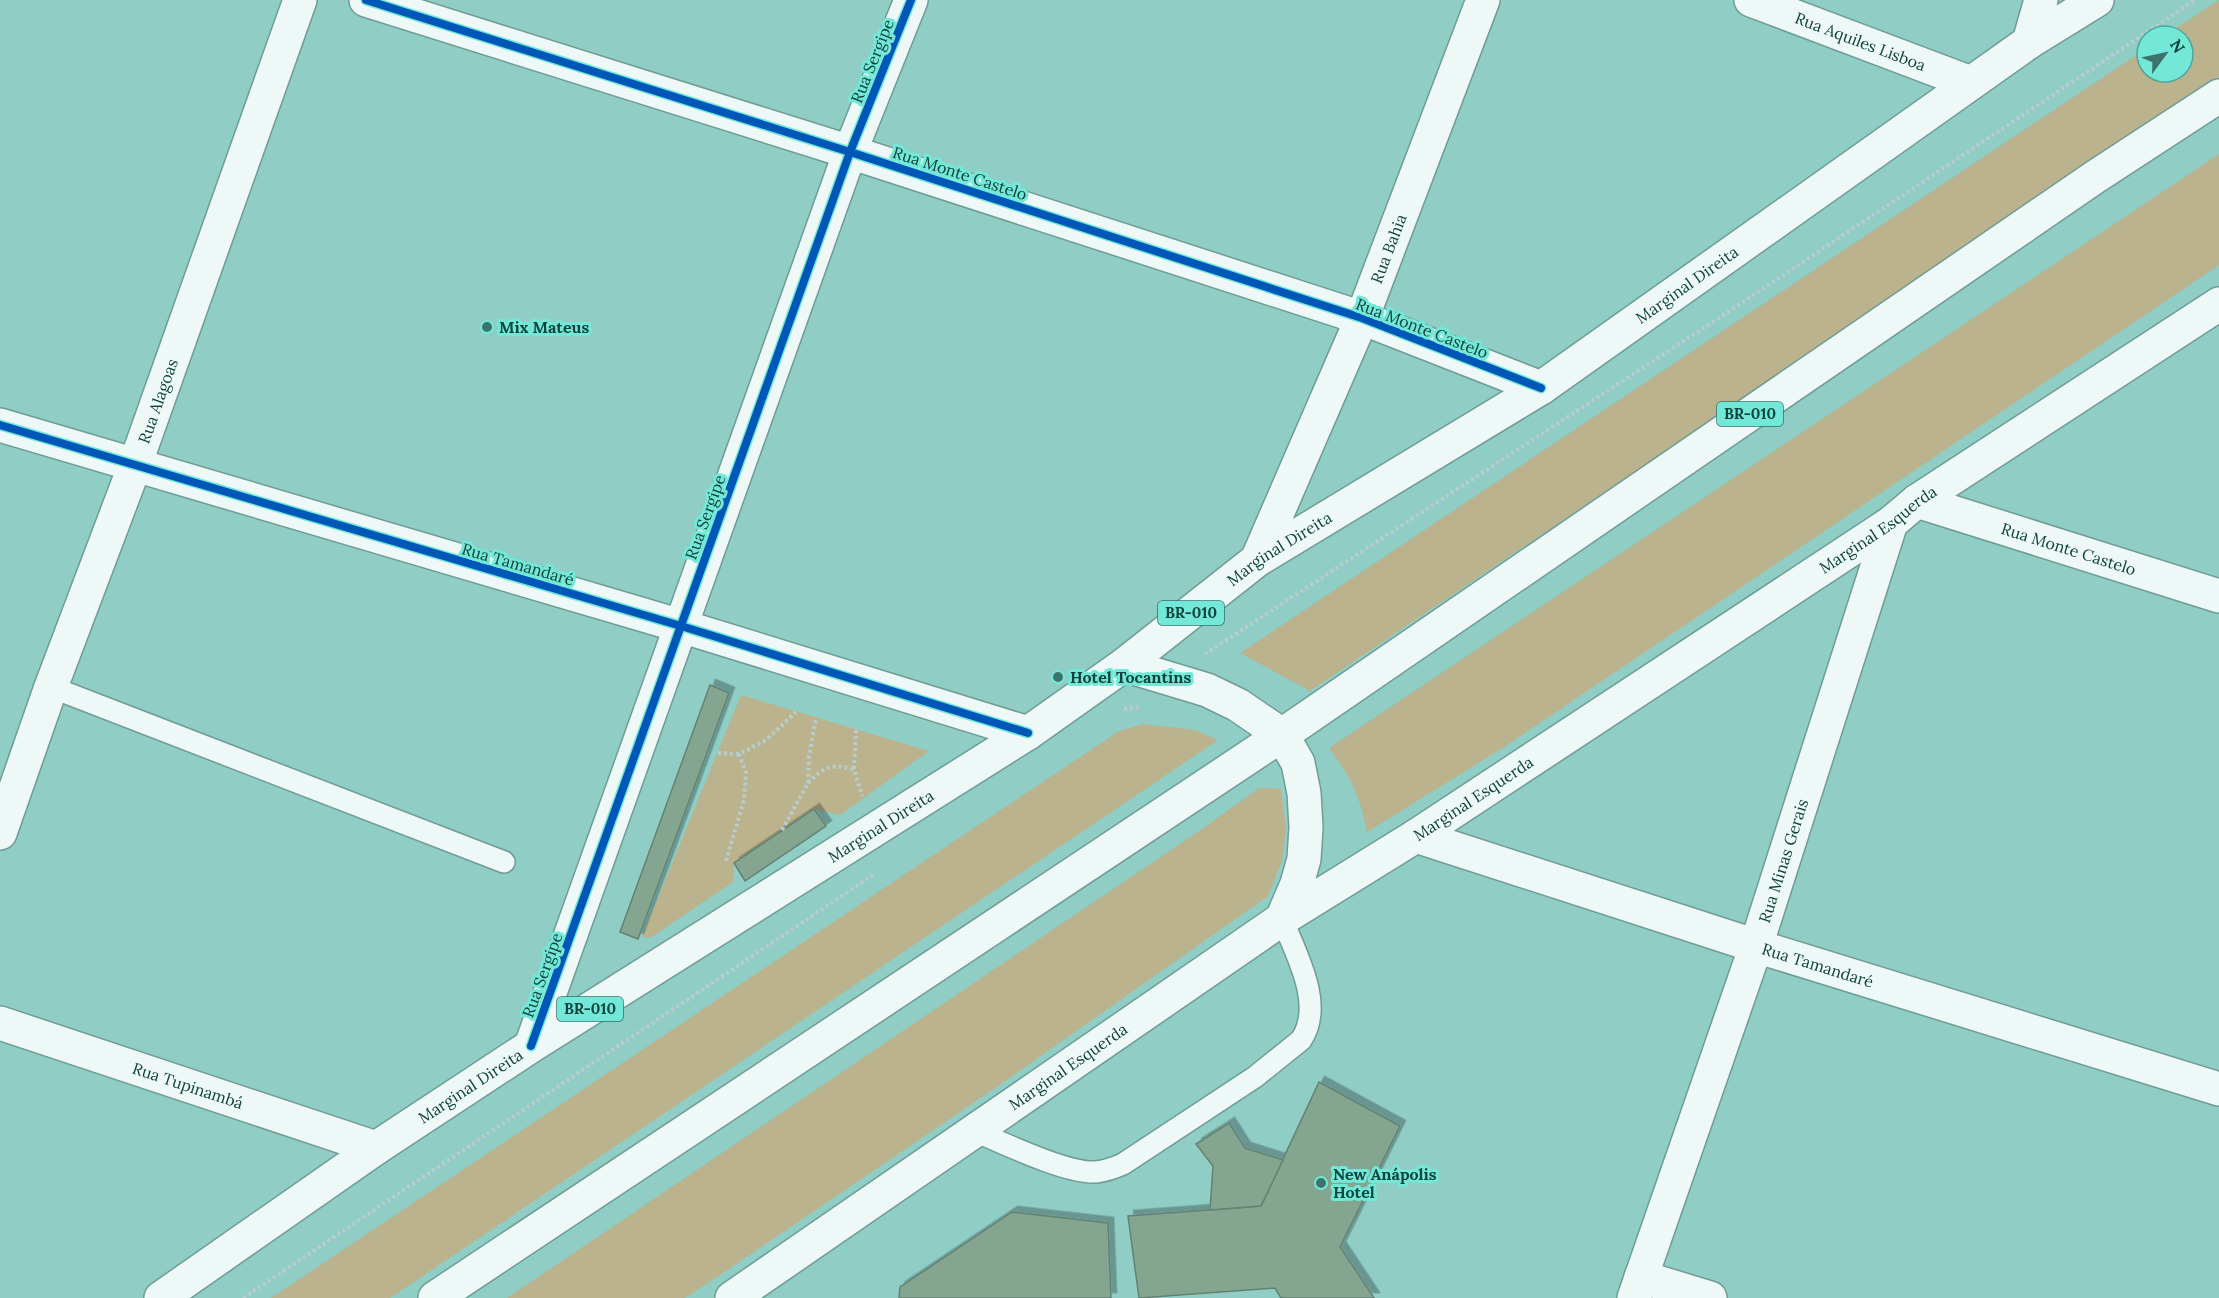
<svg xmlns="http://www.w3.org/2000/svg" width="2219" height="1298" viewBox="0 0 2219 1298" font-family="Lora,serif">
<style>
.green{fill:#bab38d}
.building{fill:#84a58f;stroke:#638273;stroke-width:1.5;filter:url(#shadow)}
.lines{fill:none;stroke-linecap:round;stroke-linejoin:round}
.lane-casing{stroke:#6f9c96;stroke-width:24}
.street-casing{stroke:#6f9c96;stroke-width:36}
.secondary-casing{stroke:#6f9c96;stroke-width:36}
.primary-casing{stroke:#6f9c96;stroke-width:36}
.highway-casing{stroke:#6f9c96;stroke-width:36}
.path{stroke:#b9cdca;stroke-width:4;stroke-dasharray:3 3;stroke-linecap:butt}
.lane{stroke:#eef8f6;stroke-width:21}
.street{stroke:#eef8f6;stroke-width:33}
.secondary{stroke:#eef8f6;stroke-width:33}
.primary{stroke:#eef8f6;stroke-width:33}
.highway{stroke:#eef8f6;stroke-width:33}
.cycleway-casing{stroke:#74e8d8;stroke-width:11}
.cycleway{stroke:#0057b8;stroke-width:8}
.poi-dot{fill:#3c736d;stroke:#74e8d8;stroke-width:2}
.labels{text-anchor:middle;stroke-width:6;stroke-linejoin:round;paint-order:stroke}
.shield{fill:#74e8d8;stroke:#2d746c;stroke-width:1.5}
.shield-label{font-size:15px;font-weight:bold;fill:#0f433d}
.street-label{font-size:16px;fill:#0f433d;stroke:#74e8d8}
.poi-label{font-size:16px;font-weight:bold;fill:#0f433d;stroke:#74e8d8;text-anchor:start}
</style>
<defs>
<filter id="shadow"><feDropShadow dx="5.5" dy="-5.5" stdDeviation="0" flood-color="#0004"/></filter>
</defs>
<rect width="100%" height="100%" fill="#8fcdc5"/>
<!-- green -->
<g class="green">
<polygon points="2219,0 2219,77 1310,691 1240,653 2147,48 2147,72 2183,72 2183,36 2164,36"/>
<path d="M2219,154V265L1504,747L1367,832C1360,795 1351,778 1329,748Z"/>
<polygon points="741,695 929,751 840,815 814,809 734,863 733,882 650,938 642,937"/>
<polygon points="1143,724 1195,730 1218,740 390,1298 271,1298 1119,731"/>
<polygon points="1259,788 1281,789 1286,828 1282,861 1268,896 998,1086 720,1275 685,1298 507,1298 1199,831"/>
</g>
<!-- building -->
<g class="building">
<polygon points="710,685 729,693 638,939 620,932"/>
<polygon points="814,809 826,826 745,881 734,863"/>
<polygon points="1319,1082 1400,1126 1340,1247 1374,1298 1281,1298 1275,1288 1139,1298 1128,1216 1261,1206"/>
<polygon points="1229,1123 1245,1148 1283,1160 1261,1206 1210,1210 1213,1166 1196,1144"/>
<polygon points="1012,1212 1108,1223 1111,1298 899,1298 900,1287"/>
</g>
<g class="lines">
<defs>
<g id="lane">
<polyline points="51,687 504,862"/>
<path d="M975,1131C1003,1143 1067,1174 1096,1172C1106,1171 1114,1168 1123,1164L1255,1077L1301,1040C1325,1005 1296,954 1282,919"/>
</g>
<g id="street">
<polyline points="366,0 850,152 1362,318 1541,388"/>
<polyline points="2029,42 2041,0"/>
<polyline points="0,425 681,626 1028,733"/>
<path id="s1" d="M1917,501L2219,596"/>
<path id="s2" d="M1257,560L1362,318L1483,0"/>
<path id="s3" d="M0,833L51,687L135,465L300,0"/>
<path id="s4" d="M0,1023L376,1148"/>
<polyline points="1641,1277 1710,1298"/>
<path id="s5" d="M1634,1298L1756,946L1891,523"/>
</g>
<g id="secondary">
<path id="s6" d="M1751,0L1971,83"/>
<path id="s7" d="M1416,836L1756,946L2219,1089"/>
<polyline points="531,1046 850,152 911,0"/>
</g>
<g id="primary">
<polyline points="1124,665 1207,690 1238,705 1282,735 1298,763 1304,793 1306,827 1304,859 1297,884 1282,919"/>
<path id="s8" d="M161,1298L376,1148L531,1046L1028,733L1124,665L1257,560L1541,388L2029,42L2097,0"/>
<path id="s9" d="M732,1298L1282,919L1416,836L1891,523L1917,501L2219,304"/>
</g>
<polyline id="highway" points="435,1298 1282,735 2095,177 2219,96"/>
</defs>
<!-- lane casing -->
<use href="#lane" class="lane-casing"/>
<!-- street casing -->
<use href="#street" class="street-casing"/>
<!-- secondary casing -->
<use href="#secondary" class="secondary-casing"/>
<!-- primary casing -->
<use href="#primary" class="primary-casing"/>
<!-- highway casing -->
<use href="#highway" class="highway-casing"/>
<!-- path -->
<g class="path">
<polyline points="1205,654 1722,316 2195,0"/>
<polyline points="1124,709 1141,707"/>
<polyline points="856,730 854,769 862,796"/>
<polyline points="718,753 739,754 766,740 796,712"/>
<path d="M808,783C825,766 830,764 854,769"/>
<polyline points="782,830 808,783 809,756 816,718"/>
<polyline points="726,861 744,800 746,773 739,754"/>
<polyline points="243,1298 873,875"/>
</g>
<!-- lane -->
<use href="#lane" class="lane"/>
<!-- street -->
<use href="#street" class="street"/>
<!-- secondary -->
<use href="#secondary" class="secondary"/>
<!-- primary -->
<use href="#primary" class="primary"/>
<!-- highway -->
<use href="#highway" class="highway"/>
<defs>
<g id="cycleway">
<polyline points="366,0 850,152 1362,318 1541,388"/>
<polyline points="0,425 681,626 1028,733"/>
<polyline points="531,1046 850,152 911,0"/>
</g>
</defs>
<!-- cycleway casing -->
<use href="#cycleway" class="cycleway-casing"/>
<!-- cycleway -->
<use href="#cycleway" class="cycleway"/>
</g>
<!-- markers -->
<g class="poi-dot">
<circle cx="487" cy="327" r="6"/>
<circle cx="1058" cy="677" r="6"/>
<circle cx="1321" cy="1183" r="6"/>
</g>
<g class="labels">
<!-- shield labels -->
<g class="shield">
<rect x="1717" y="402" width="66" height="24" rx="4.5"/>
<rect x="1158" y="601" width="66" height="24" rx="4.5"/>
<rect x="557" y="997" width="66" height="24" rx="4.5"/>
</g>
<g class="shield-label">
<text x="1750" y="419">BR-010</text>
<text x="1191" y="618">BR-010</text>
<text x="590" y="1014">BR-010</text>
</g>
<!-- street labels -->
<g class="street-label">
<text dy="6" stroke="none"><textPath href="#s6" startOffset="117">Rua Aquiles Lisboa</textPath></text>
<text transform="translate(872 61) rotate(-68)" y="6">Rua Sergipe</text>
<text transform="translate(960 173) rotate(18)" y="6">Rua Monte Castelo</text>
<text dy="6" stroke="none"><textPath href="#s2" startOffset="338">Rua Bahia</textPath></text>
<text dy="6" stroke="none"><textPath href="#s8" startOffset="1833">Marginal Direita</textPath></text>
<text transform="translate(1422 328) rotate(21)" y="6">Rua Monte Castelo</text>
<text dy="6" stroke="none"><textPath href="#s3" startOffset="460">Rua Alagoas</textPath></text>
<text transform="translate(705 517) rotate(-70)" y="6">Rua Sergipe</text>
<text dy="6" stroke="none"><textPath href="#s9" startOffset="1380">Marginal Esquerda</textPath></text>
<text dy="6" stroke="none"><textPath href="#s1" startOffset="159">Rua Monte Castelo</textPath></text>
<text dy="6" stroke="none"><textPath href="#s8" startOffset="1347">Marginal Direita</textPath></text>
<text transform="translate(518 564) rotate(16)" y="6">Rua Tamandaré</text>
<text dy="6" stroke="none"><textPath href="#s9" startOffset="894">Marginal Esquerda</textPath></text>
<text dy="6" stroke="none"><textPath href="#s8" startOffset="861">Marginal Direita</textPath></text>
<text dy="6" stroke="none"><textPath href="#s5" startOffset="462">Rua Minas Gerais</textPath></text>
<text dy="6" stroke="none"><textPath href="#s7" startOffset="422">Rua Tamandaré</textPath></text>
<text transform="translate(542 975) rotate(-70)" y="6">Rua Sergipe</text>
<text dy="6" stroke="none"><textPath href="#s9" startOffset="408">Marginal Esquerda</textPath></text>
<text dy="6" stroke="none"><textPath href="#s4" startOffset="198">Rua Tupinambá</textPath></text>
<text dy="6" stroke="none"><textPath href="#s8" startOffset="375">Marginal Direita</textPath></text>
</g>
<!-- poi labels -->
<g class="poi-label">
<text x="499" y="333">Mix Mateus</text>
<text x="1070" y="683">Hotel Tocantins</text>
<text x="1333" y="1180">New Anápolis<tspan x="1333" dy="18">Hotel</tspan></text>
</g>
</g>
<!-- north arrow -->
<g transform="translate(2165 54) rotate(57)"><circle r="28" fill="#74e8d8" stroke="#4ca69a" stroke-width="1.5"/>
<path d="M0-4.5L10 22L0 15L-10 22Z" fill="#3c736d"/>
<text y="-9" font-size="16" font-weight="bold" text-anchor="middle" fill="#0f433d">N</text>
</g>
</svg>
